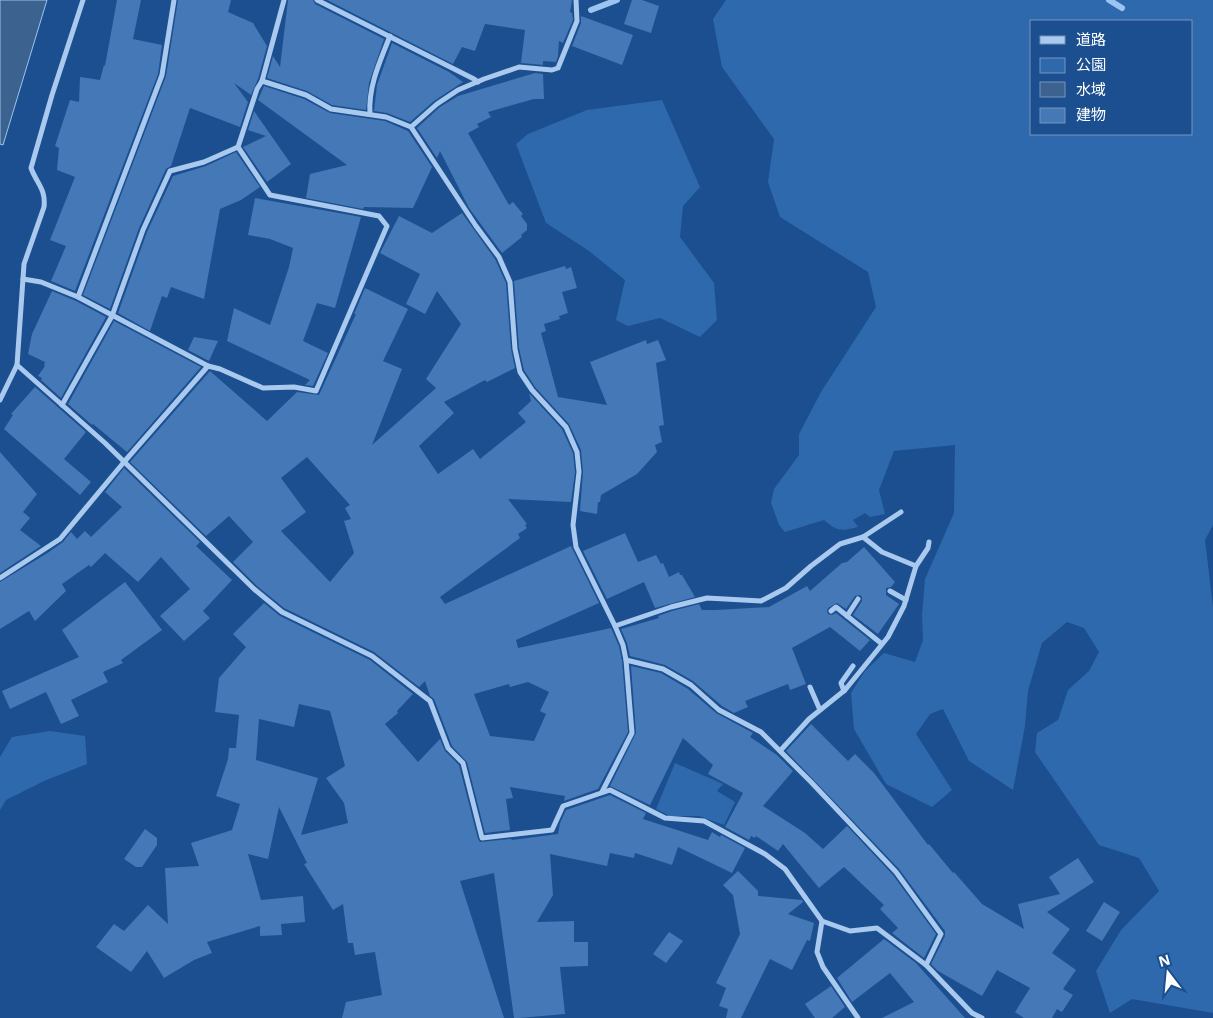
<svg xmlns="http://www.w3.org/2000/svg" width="1213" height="1018" viewBox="0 0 1213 1018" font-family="'Noto Sans','Noto Sans JP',sans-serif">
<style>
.green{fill:#2e69ad;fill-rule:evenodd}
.water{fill:#3c6290;stroke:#9cc4f0}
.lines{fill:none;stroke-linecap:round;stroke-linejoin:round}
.stream{stroke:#9cc4f0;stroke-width:6}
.building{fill:#4478b7;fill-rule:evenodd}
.minor{stroke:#a9c9ee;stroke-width:5}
</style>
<rect width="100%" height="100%" fill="#1b4f8f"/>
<!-- green -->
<g class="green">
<path d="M726,0H1213V525L1205,540L1213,607V1013L1132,999L1110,1013L1096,971L1121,930L1159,891L1139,858L1099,845L1035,752L1037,733L1058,720L1068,690L1089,671L1099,652L1084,628L1067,622L1042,643L1028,691L1025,726L1013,790L969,761L943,709L930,714L916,734L952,790L932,807L886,784L854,729L851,693L865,671L884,653L915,662L923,640L922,615L925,579L954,513L955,445L894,451L879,490L885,514L870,517L865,513L853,520L858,527C842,531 837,532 824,520L785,532L779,525L771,503L774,489L799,455V434L821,392L876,307L868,272L780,217L768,182L774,139L722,67L713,19ZM1032,21H1192V134H1032Z"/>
<polygon points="662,100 700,187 683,206 680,237 714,283 717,320 700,337 660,318 628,326 616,320 625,280 589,251 546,223 516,144 528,134 587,110"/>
<polygon points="50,731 85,736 87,764 44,781 6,800 0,810 0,757 12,737"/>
<polygon points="675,763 723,784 717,791 735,802 724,825 699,816 670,816 656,809"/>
</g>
<!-- water -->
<polygon class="water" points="0,0 47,0 3,145 0,144"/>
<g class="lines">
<!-- stream -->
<g class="stream">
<polyline points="1109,0 1122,8"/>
<polyline points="591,10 617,0"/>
</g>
</g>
<!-- building -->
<g class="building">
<polygon points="117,0 141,0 133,39 162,45 158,74 75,291 51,281 66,246 50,240 75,177 57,170 59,148 55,146 70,100 79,102 80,77 100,80 104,65 105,66"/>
<polygon points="178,0 231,0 228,12 253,23 267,46 258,79 251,95 234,83 248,102 240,127 190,108 171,166 166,169 139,228 110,309 83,295 166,76"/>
<polygon points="288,0 313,0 315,4 384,39 369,83 366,110 332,105 307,91 267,78 273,56 280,67"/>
<polygon points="327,0 572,0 570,12 572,13 573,20 563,43 559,41 558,56 556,62 543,61 543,65 521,63 525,30 485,24 475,51 462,47 453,64"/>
<polygon points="632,0 642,0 659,6 651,33 624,24"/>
<polygon points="581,16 633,35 622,65 572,46 581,23"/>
<polygon points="392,43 449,72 463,82 434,101 410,122 387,113 374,111 377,85"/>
<polygon points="535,73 543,74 544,99 534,99 488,112 491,117 477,124 479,127 468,133 509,205 513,202 523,214 521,216 527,224 527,230 521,235 522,237 502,253 469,208 440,151 437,158 417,128 440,107 458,96"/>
<polygon points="264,86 304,99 330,113 385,121 408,131 432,167 413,208 364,207 363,209 306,198 310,174 347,165 258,100"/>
<polygon points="254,111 291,164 267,182 243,147 266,136 248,130"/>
<polygon points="236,152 260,187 241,200 220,209 204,299 171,287 167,298 162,296 150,331 118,313 147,232 173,176 206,166"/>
<polygon points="255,198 361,217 335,308 317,303 303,341 328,353 313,386 305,385 310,380 227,341 234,308 270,325 289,267 293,248 270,239 248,235"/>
<path d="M462,213L495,259L506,283L511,349L515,368L487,382L485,380L444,402L454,413L419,446L438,474L473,449L480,459L526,422L518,413L531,401L529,393L562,429L573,453L575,472L571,502L508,499L527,524L525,525L527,528L518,534L520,538L440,597L445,604L571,546L599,603L516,640L518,648L611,628L619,646L622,661L628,732L598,789L564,801L565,796L510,787L513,798L506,799L510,830L485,833L467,762L452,746L434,699L430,696L425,681L419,687L374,652L284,608L257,586L233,562L253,542L229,516L206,536L130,462L210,371L267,421L297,392L319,395L356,314H354L365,288L408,309L383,361L402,369L372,445L436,388L426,379L461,324L437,291L425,314L406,304L420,274L380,253L399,216L432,233ZM307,457L350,505L345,508L351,519L344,521L354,553L330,582L281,531L306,512L281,478ZM528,682L549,692L540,711L546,714L534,741L490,736L474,694L509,684L510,687Z"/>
<polygon points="565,266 566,269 571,267 577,288 562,292 568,313 559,316 560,319 544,324 546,331 541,333 558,397 607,405 590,362 646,340 647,344 658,340 666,360 656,363 664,425 659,426 662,442 655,445 657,452 637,474 601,495 600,502 598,502 597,514 580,511 583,472 581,450 569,424 535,387 524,370 519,348 514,281"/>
<polygon points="52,291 76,301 106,317 61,398 41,380 42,378 38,376 45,366 44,365 45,362 28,354 32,334"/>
<polygon points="114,321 201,367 127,452 93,424 92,425 68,404"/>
<polygon points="194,337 218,341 209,361 188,350"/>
<polygon points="35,387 86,432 64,459 91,482 80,495 4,429 13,415 11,414"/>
<polygon points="0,452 37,494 23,512 30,518 20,530 41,546 0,573"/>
<polygon points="124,468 200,542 196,546 232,580 203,611 210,618 184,641 160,616 190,589 161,557 138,582 105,553 91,567 89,565 62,584 66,591 35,621 29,611 0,629 0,582 49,552 63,542 71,532 77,539 85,531 91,537 122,507 105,492"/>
<polygon points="625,533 638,562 656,555 661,564 663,563 669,577 679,572 680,575 682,575 695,597 655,608 644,582 607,599 583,551"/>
<polygon points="864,547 895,582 891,587 886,588 886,595 899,604 878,634 853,615 862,601 862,597 860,595 855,596 846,609 837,603 828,608 827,611 828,614 832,615 836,613 870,640 860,651 830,627 792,648 806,684 790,690 788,684 745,701 748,707 734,713 722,706 693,681 665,665 630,656 627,643 621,629 659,618 658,616 672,611 699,604 702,610 715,610 769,607 807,586 810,591 842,563 847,562"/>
<polygon points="125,582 162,630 121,660 123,663 103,672 108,682 71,700 79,716 61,724 46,692 10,709 2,691 79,657 62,630"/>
<path d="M264,603L280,616L370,660L413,694L397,711L398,713L385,724L418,762L440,739L445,751L459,765L478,839L480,842L511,839L512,840L558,834L560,823L566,810L610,795L646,813L643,819L708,840L712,832L720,837L721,835L745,848L732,873L678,847L672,865L635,853L634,858L610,853L607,866L550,854L553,895L537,922L574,921V942H588V966L560,967L565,1014L519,1018H514L494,873L460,881L504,1018H342L346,1002L382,995L375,952L355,955L353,943H348L343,904L333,910L304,864L307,863L279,807L268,859L248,854L261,900L303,896L305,922L281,924L282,935L260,936V926L207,942L212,953L194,960L164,978L147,951L131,972L96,947L114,924L124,931L148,905L168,924L165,868L199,866L191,843L232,830L240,804L216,796L228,759L229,748H236L239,715L215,712L219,678L246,647L233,634ZM299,704L330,711L345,766L326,778L344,803L348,823L301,835L318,778L256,760L259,719L294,727Z"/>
<polygon points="631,666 661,673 688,689 716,713 753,733 750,737 777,755 793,771 763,806 805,833 823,849 847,826 893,875 936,934 924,958 892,933 898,928 880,909 884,905 844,867 819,888 783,844 778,851 756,836 755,838 751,836 749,840 725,827 743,793 708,774 713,765 683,738 650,805 610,786 636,733"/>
<polygon points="811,724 848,761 855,754 874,773 928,845 929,844 953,873 954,872 982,904 1024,929 1018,904 1060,894 1049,877 1078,858 1094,882 1047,912 1070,929 1052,953 1076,970 1063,989 1073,995 1062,1012 1057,1009 1052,1018 1024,1018 1015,1012 1030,988 997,970 982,996 938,971 931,964 945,936 945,931 899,869 786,751"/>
<polygon points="145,829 157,838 157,845 142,867 136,867 124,859"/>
<polygon points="738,871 758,891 758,896 802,900 803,902 788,914 814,923 810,941 807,940 792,970 770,959 741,1018 726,1018 728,1009 719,1006 726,988 716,983 740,934 733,895 723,885"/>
<polygon points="1104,902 1120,912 1102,941 1086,931"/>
<polygon points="669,932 683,941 666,963 653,954"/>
<polygon points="884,939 916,963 965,1018 882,1018 914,1002 890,973 852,1002 837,978"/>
<polygon points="831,986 845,1007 832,1018 815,1018 805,1004"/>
</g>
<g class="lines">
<!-- minor -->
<g class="minor">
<polyline points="317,0 474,79 478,82"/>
<polyline points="576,0 577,21 558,68 552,70 519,67 484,79 458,90 437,104 411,127 476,226 499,257 510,282 515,349 520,372 532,390 566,427 577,452 579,472 573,525 576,547 615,626 623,645 626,660 663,669 691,685 719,710 761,732 811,782 896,872 941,934 926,965"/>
<polyline points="262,81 306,95 331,109 386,117 411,127"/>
<path d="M370,114C368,87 380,61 390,36"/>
<polyline points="78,297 162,75 174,0"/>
<polyline points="17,365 105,443 254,589 282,612 372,656 430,701 448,748 463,763 482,838 552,830 563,806 610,790 665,818 704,821 765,854 785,869 822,921 850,931 877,928 926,965 972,1013 982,1018"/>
<polyline points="208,366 220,369 263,388 294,387 316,391 387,226 379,216 270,195 238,147 257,89 262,81 284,0"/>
<path d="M0,400L17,365L24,264L44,207C46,189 37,184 31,168L52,95L83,0"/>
<polyline points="62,405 112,316 143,230 170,171 204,162 238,147"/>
<polyline points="863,537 882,552 916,566"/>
<polyline points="0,578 60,539 124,462 208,366 78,297 41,282 23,279"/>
<polyline points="890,591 906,600"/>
<polyline points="831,611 836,607 882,644"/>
<polyline points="847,616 858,599"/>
<polyline points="615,626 671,607 707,598 761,601 786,588 811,566 840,544 863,537 901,512"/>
<polyline points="810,687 820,710"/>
<polyline points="844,691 841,683 853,666"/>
<polyline points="780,751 809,719 845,690 888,637 904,606 916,566 928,548 929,542"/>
<polyline points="602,792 632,733 626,660"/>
<polyline points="822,921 817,952 823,967 858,1018"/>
</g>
</g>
<!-- legend -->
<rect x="1030" y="20" width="162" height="115" fill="#1b4f8f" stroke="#7695bc"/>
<rect x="1040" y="36" width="25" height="8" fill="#a9c9ee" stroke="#7695bc"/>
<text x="1076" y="45" font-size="15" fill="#ffffff">道路</text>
<rect x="1040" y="58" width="25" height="15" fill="#2e69ad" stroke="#7695bc"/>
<text x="1076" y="70" font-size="15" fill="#ffffff">公園</text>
<rect x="1040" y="82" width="25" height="15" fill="#3c6290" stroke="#7695bc"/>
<text x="1076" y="95" font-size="15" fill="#ffffff">水域</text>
<rect x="1040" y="108" width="25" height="15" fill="#4478b7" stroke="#7695bc"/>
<text x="1076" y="120" font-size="15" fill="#ffffff">建物</text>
<!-- north arrow -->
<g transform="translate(1168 973) rotate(344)" stroke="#1b4f8f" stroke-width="4" paint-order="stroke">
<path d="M0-4L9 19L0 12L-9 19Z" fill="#ffffff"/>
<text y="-8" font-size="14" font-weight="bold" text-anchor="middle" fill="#ffffff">N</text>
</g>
</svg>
